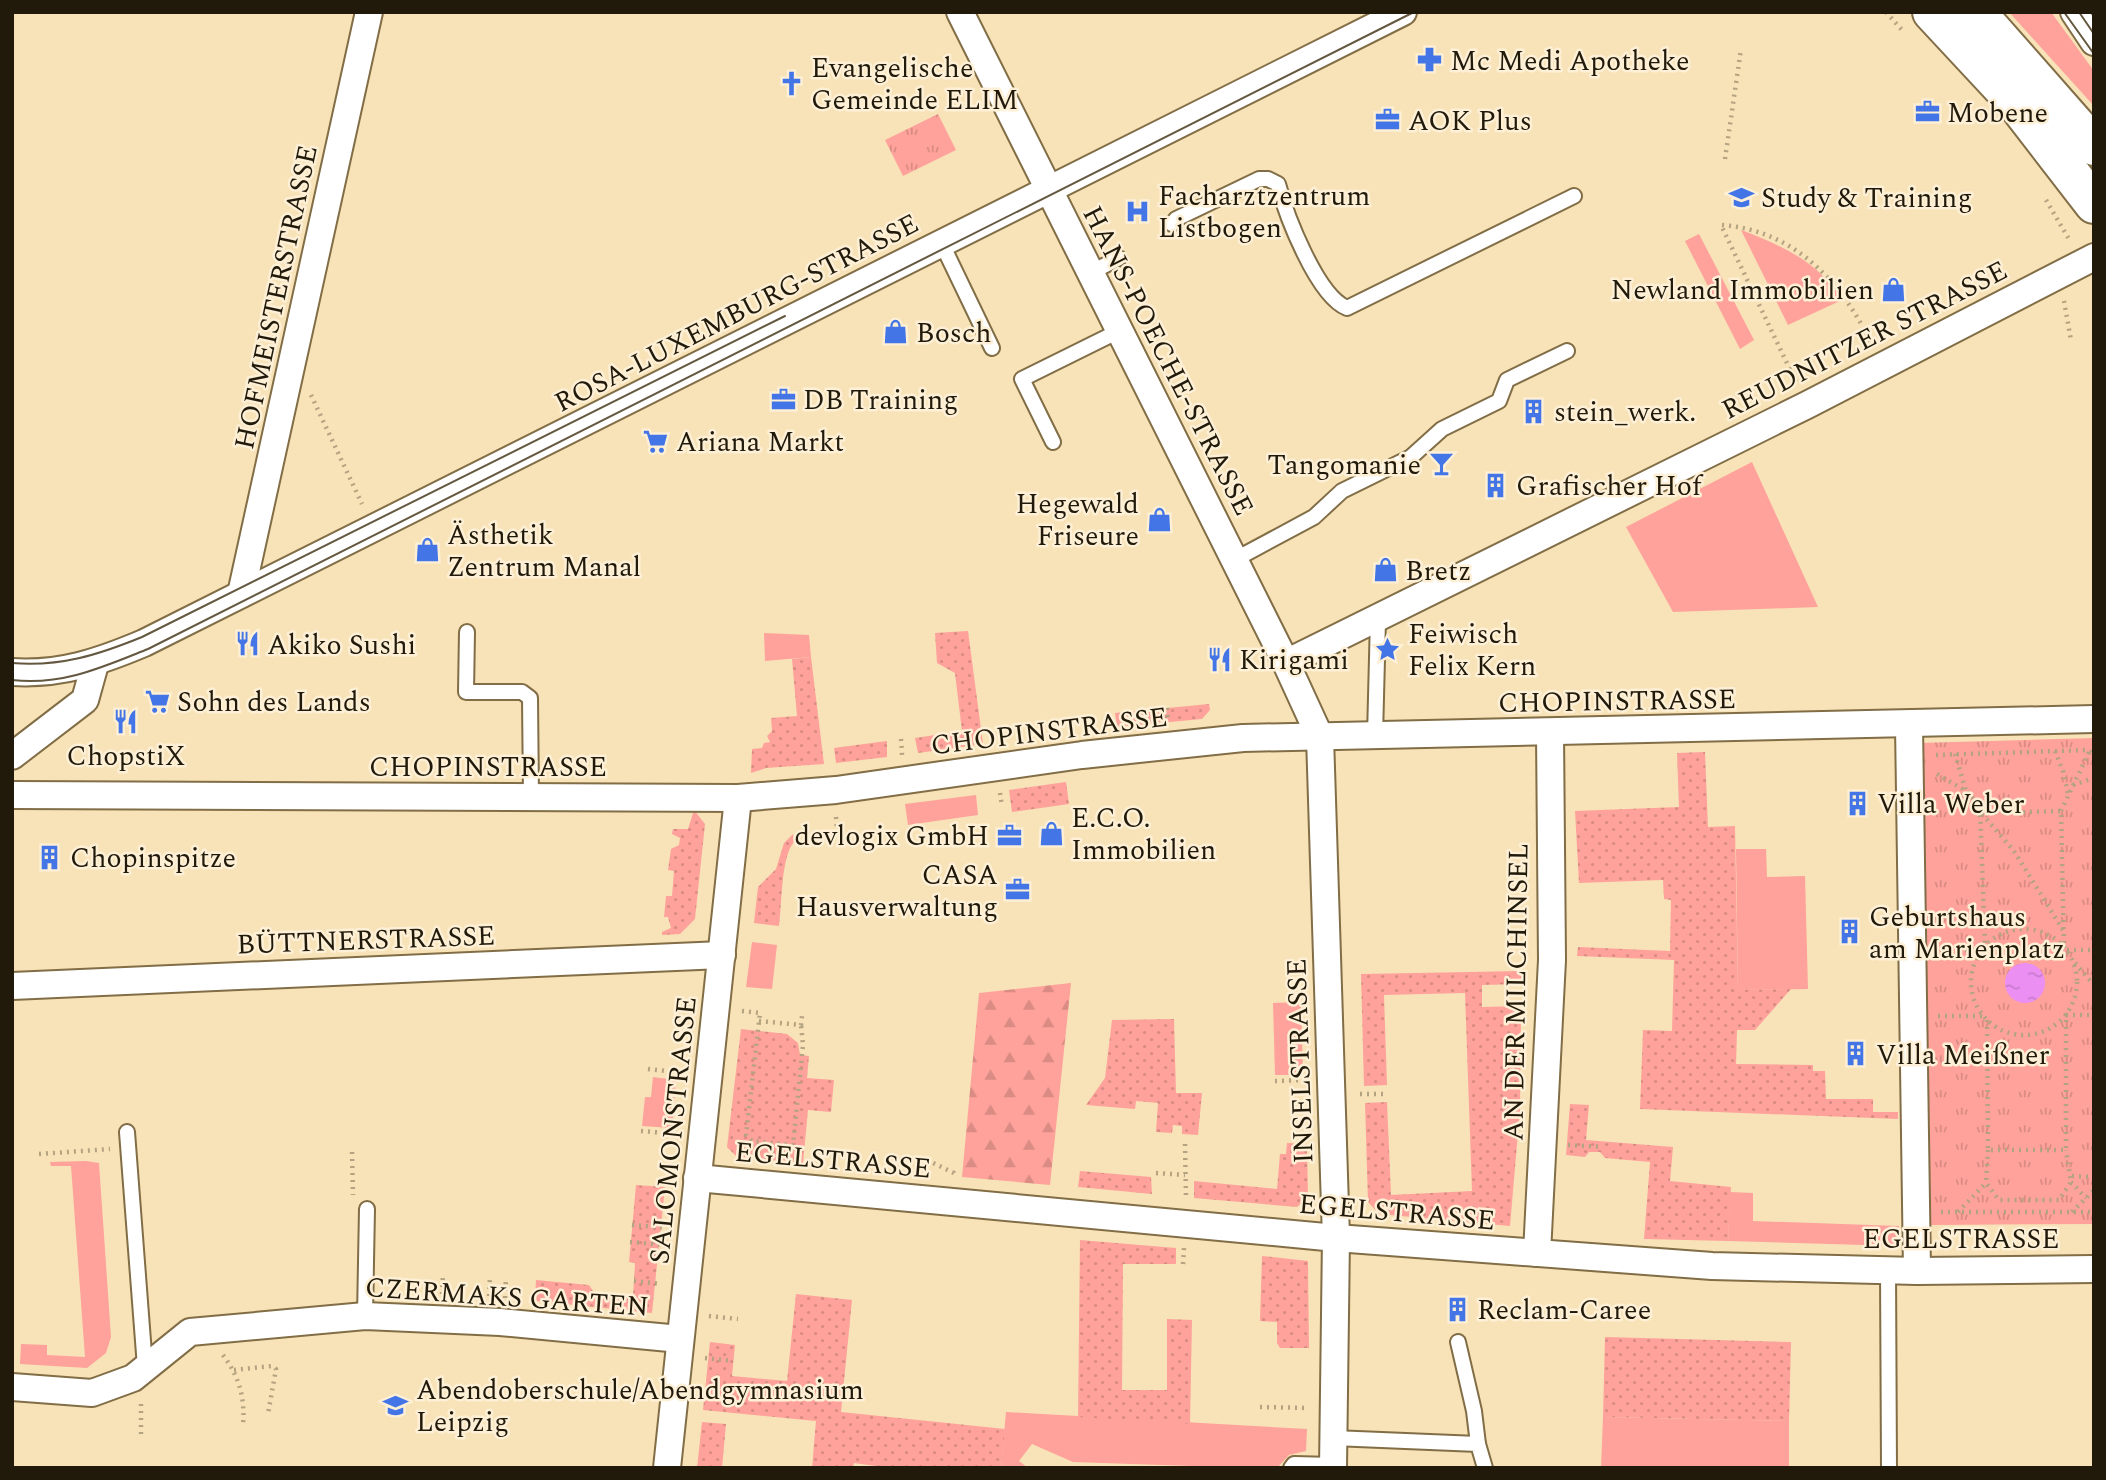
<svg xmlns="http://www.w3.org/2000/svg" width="2106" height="1480" viewBox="0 0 2106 1480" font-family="Spectral,serif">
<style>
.grass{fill:#fea29b}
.forest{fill:url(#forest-firs)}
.park{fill:url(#park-tufts)}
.garden{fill:url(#garden-dots)}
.water{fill:url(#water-ripples)}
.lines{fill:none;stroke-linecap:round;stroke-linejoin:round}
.service-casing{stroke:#816d46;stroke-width:18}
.minor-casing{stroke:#816d46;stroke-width:30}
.primary-casing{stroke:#816d46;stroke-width:42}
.path{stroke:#b4a380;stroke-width:4.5;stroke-dasharray:2 5;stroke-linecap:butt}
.service{stroke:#fff;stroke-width:14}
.minor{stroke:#fff;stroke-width:26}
.primary{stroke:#fff;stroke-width:38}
.tram{stroke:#655840;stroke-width:2}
.labels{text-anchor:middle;stroke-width:5;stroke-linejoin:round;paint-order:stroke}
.poi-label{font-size:28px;fill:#211909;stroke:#fdf0d7;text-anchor:start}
.street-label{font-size:28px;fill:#211909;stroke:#fdf0d7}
</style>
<defs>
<pattern id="forest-firs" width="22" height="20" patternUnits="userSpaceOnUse" patternTransform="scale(1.75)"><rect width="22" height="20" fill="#fea29b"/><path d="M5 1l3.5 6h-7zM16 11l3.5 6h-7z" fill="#d98b84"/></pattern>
<pattern id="park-tufts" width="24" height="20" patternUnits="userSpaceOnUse" patternTransform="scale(1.75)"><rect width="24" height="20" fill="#fea29b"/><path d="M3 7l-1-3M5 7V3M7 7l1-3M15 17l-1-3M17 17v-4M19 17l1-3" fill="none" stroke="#d98b84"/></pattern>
<pattern id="garden-dots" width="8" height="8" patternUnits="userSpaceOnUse" patternTransform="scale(1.75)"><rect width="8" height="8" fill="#fea29b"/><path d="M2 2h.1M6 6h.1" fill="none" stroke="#d98b84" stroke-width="1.8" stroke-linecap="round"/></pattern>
<pattern id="water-ripples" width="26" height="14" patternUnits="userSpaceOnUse" patternTransform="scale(1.75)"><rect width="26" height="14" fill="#eb8ff3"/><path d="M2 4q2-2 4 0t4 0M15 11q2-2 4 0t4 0" fill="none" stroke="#c97bcf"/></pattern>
</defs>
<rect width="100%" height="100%" fill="#f8e2b7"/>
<!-- grass -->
<g class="grass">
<polygon points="2009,12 2051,12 2094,71 2094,106"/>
<path d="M1741,230C1781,245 1819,262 1842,300L1788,325Z"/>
<polygon points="1699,234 1754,340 1740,349 1685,241"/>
<polygon points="1752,462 1818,607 1673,612 1626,527"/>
<polygon points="764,633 809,635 811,657 765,661"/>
<polygon points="976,795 978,815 908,825 905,804"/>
<polygon points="1736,849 1766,849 1767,877 1805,876 1808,989 1738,990"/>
<polygon points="752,942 777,945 772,989 746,987"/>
<polygon points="1301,1002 1303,1075 1275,1075 1273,1003"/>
<polygon points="653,1077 676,1080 672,1128 642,1126 645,1097 651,1097"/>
<polygon points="86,1161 99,1163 111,1337 106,1353 87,1368 20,1364 21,1344 47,1345 47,1355 85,1357 71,1166 51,1166 50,1162"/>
<polygon points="1730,1192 1753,1193 1753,1221 1899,1226 1899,1246 1728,1241"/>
<polygon points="1006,1412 1307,1429 1306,1451 1289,1455 1277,1468 1250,1468 1073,1462 1032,1444 1019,1461 1028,1468 1001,1468"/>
<polygon points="1603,1417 1789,1421 1789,1468 1601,1468"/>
</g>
<!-- forest -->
<polygon class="forest" points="1071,983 1050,1185 962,1177 979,993"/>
<!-- park -->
<g class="park">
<polygon points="938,114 956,150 903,176 885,140"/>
<polygon points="2094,738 2094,1224 1928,1225 1918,743"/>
</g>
<!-- garden -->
<g class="garden">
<polygon points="968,631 983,744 918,753 915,738 962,731 955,673 937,663 935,633"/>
<polygon points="811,657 824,764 766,768 751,773 752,749 762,748 764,743 770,742 767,736 772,731 771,718 797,716 792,659"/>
<polygon points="1209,704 1210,710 1202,719 1117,727 1115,713"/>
<polygon points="887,741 887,757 836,763 834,748"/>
<polygon points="1705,752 1708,827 1735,826 1738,990 1791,989 1755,1030 1737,1030 1736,1064 1813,1065 1813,1071 1825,1071 1826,1099 1873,1099 1873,1112 1898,1112 1898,1119 1640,1109 1643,1030 1672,1031 1674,960 1577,956 1578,947 1670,951 1671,900 1664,899 1663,880 1579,883 1575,811 1679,807 1677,753"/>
<polygon points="1066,782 1069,804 1012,812 1009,790"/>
<polygon points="694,810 705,824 695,919 680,934 662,935 662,932 671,928 668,917 664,917 666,896 672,896 674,871 668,870 671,849 679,845 680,838 672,834 673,829 688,829"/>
<path d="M793,834L794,842C781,856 782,904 779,926L754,923L758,887L776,869L784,843Z"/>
<polygon points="1522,971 1521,984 1482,985 1482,1007 1521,1006 1520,1109 1510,1226 1379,1214 1368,1202 1365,1103 1387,1102 1391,1195 1472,1191 1465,993 1384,995 1387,1085 1364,1086 1361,974"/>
<polygon points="1174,1019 1176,1093 1202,1093 1198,1135 1182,1134 1182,1126 1173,1125 1172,1133 1156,1132 1158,1103 1136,1101 1135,1109 1086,1105 1105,1078 1112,1020"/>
<polygon points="741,1029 787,1034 798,1043 800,1055 809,1056 807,1078 834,1080 831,1112 808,1110 803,1163 737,1157 727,1147"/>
<polygon points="1570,1104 1589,1105 1586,1140 1673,1147 1670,1181 1731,1187 1728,1241 1644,1239 1650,1162 1605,1158 1600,1152 1589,1152 1585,1157 1566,1155"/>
<polygon points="1287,1143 1307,1144 1308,1197 1297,1207 1194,1198 1194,1181 1277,1189 1280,1154 1286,1154"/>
<polygon points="1080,1171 1151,1177 1152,1194 1078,1187"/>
<polygon points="636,1185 665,1187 652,1313 535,1301 536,1280 589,1285 595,1294 633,1297 635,1263 629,1262"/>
<polygon points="1080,1240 1176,1248 1176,1264 1123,1264 1122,1390 1167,1390 1167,1319 1192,1320 1190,1424 1078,1417"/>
<polygon points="1262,1256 1308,1261 1309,1348 1280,1348 1277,1343 1277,1322 1260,1321"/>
<polygon points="796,1294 852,1300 841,1412 1005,1429 1001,1468 890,1468 854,1463 853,1468 812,1468 816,1421 703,1410 710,1342 735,1345 732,1376 787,1381"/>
<polygon points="1605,1337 1791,1342 1789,1421 1603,1417"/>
<polygon points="702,1422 726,1424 722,1468 697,1468"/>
</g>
<!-- water -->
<circle class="water" cx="2025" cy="983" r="20"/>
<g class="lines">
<defs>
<g id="service">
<path d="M1172,224L1176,219L1259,179H1268L1278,184C1286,215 1317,296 1347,308L1574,196"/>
<polyline points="942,244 992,348"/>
<polyline points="1090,273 1119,258"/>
<polyline points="1053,442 1022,379 1119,331"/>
<polyline points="1234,560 1314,517 1342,491 1411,457 1442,429 1499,401 1507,380 1567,351"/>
<polyline points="467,632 466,692 522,692 530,698 531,798"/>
<polyline points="1375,736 1378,619"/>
<polyline points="127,1132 145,1367"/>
<polyline points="1888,1270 1889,1468"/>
<polyline points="365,1316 367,1209"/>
<polyline points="1458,1342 1474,1411 1478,1444"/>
<polyline points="1333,1438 1478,1444 1485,1468"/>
<polyline points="1291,1468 1294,1464 1333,1465"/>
</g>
<g id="minor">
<polyline points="960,12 1286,663 1320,737 1336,1238 1333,1468"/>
<polyline points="2074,12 2094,42"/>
<polyline points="241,594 369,12"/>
<polyline points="1286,663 1807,405 2094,257"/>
<path d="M12,672C61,675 99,662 144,643L1403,12"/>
<polyline points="1909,725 1917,1271"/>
<polyline points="12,756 85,700 95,664"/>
<polyline points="12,795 738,798 836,790 1082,755 1243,738 2094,719"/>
<polyline points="12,986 722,955"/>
<polyline points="697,1178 1336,1238 1712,1266 1917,1271 2094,1269"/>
<polyline points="1537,1253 1552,960 1550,733"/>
<polyline points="12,1387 92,1393 133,1378 190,1332 365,1316 500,1322 680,1339"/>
<polyline points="667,1468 738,798"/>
</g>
<g id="primary">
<polyline points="1932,12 2013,99 2094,204"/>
<polyline points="1976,12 2094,146"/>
</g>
</defs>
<!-- service casing -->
<use href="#service" class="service-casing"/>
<!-- minor casing -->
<use href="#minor" class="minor-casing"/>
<!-- primary casing -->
<use href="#primary" class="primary-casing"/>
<!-- path -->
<g class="path">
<polyline points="1886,12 1903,31"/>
<polyline points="1725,159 1741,49"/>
<polyline points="2046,200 2070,241"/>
<polyline points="2064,301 2071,340"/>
<path d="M1796,382L1721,225C1795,230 1841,282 1872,344"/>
<polyline points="311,395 362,504"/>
<polyline points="1167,708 1168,721"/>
<polyline points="901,739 902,755"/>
<polyline points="2055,751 2063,771 2068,794"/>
<polyline points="1955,754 1966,791"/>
<polyline points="1936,755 2088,750 2094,755"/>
<polyline points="1937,774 1966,791 1980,806 1985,945"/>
<polyline points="2073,785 2094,778"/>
<polyline points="1000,793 1002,806"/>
<polyline points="2061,811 2090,750"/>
<polyline points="1981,813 2061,811 2064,948"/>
<polyline points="1982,814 2014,851 2063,930"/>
<polyline points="836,817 837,830"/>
<circle cx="2024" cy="982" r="53"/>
<polyline points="1937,950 1981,950"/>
<polyline points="2067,950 2094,950"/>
<polyline points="2075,963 2094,985"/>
<polyline points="742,1011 760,1013 746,1135 752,1141 793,1145 803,1045 801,1025"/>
<polyline points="1938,1016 1982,1016"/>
<polyline points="1987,1020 1988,1150 2066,1150 2066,1015 2094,1015"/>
<polyline points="759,1021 801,1025 802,1016"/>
<polyline points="648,1069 683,1073"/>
<polyline points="1275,1081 1304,1080"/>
<polyline points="1360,1094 1387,1094"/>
<polyline points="641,1131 677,1134"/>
<polyline points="1185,1144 1186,1198"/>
<polyline points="1568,1145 1603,1147"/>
<polyline points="1988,1150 1986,1183 1999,1200 2059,1200 2071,1182 2066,1150"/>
<polyline points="352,1152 353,1195"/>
<polyline points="39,1154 110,1149"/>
<polyline points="927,1160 954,1173 955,1176"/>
<polyline points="1156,1173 1185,1175"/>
<polyline points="2072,1176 2094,1177"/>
<polyline points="2071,1182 2086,1198"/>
<polyline points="1941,1212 2094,1212"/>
<polyline points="1958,1212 1986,1183"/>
<polyline points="2072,1212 2094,1190"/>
<polyline points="632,1225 667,1228"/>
<polyline points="630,1242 665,1245"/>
<polyline points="1183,1264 1184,1248"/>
<polyline points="634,1281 661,1284"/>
<polyline points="442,1294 443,1274"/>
<polyline points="489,1296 490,1276"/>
<polyline points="505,1298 506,1278"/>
<polyline points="709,1316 738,1319"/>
<path d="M223,1355C240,1378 245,1398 243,1426"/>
<polyline points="705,1358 733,1361"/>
<polyline points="234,1370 272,1366 276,1369 268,1414"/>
<polyline points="141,1404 141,1435"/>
<polyline points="1260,1407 1309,1408"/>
</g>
<!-- service -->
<use href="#service" class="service"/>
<!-- minor -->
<use href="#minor" class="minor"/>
<!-- primary -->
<use href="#primary" class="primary"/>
<!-- tram -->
<g class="tram">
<polyline points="2064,12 2094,54"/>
<polyline points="2079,12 2094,34"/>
<path d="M12,663C60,667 98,655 142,637L785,316"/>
<path d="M12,680C62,686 103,667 148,649L1414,12"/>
</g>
</g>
<!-- icons -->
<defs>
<symbol id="pharmacy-bare" viewBox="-9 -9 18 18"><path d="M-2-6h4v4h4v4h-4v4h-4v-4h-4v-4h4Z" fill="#4475e6" stroke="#fdf0d7" stroke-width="2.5" paint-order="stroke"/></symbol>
<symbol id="church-bare" viewBox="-9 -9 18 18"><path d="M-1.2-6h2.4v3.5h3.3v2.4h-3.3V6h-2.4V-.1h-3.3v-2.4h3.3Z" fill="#4475e6" stroke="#fdf0d7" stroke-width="2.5" paint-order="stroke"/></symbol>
<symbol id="office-bare" viewBox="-9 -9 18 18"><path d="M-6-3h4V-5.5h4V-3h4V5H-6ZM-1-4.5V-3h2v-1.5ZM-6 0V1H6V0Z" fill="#4475e6" stroke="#fdf0d7" stroke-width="2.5" paint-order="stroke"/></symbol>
<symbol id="university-bare" viewBox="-9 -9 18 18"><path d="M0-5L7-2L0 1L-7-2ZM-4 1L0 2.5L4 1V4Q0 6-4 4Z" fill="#4475e6" stroke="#fdf0d7" stroke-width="2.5" paint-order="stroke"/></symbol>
<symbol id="hospital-bare" viewBox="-9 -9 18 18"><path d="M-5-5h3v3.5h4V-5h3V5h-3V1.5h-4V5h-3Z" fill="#4475e6" stroke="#fdf0d7" stroke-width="2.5" paint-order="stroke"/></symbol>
<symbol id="shop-bare" viewBox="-9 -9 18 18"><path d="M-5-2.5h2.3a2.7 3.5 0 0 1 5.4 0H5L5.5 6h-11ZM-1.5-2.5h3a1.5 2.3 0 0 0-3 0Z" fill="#4475e6" stroke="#fdf0d7" stroke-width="2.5" paint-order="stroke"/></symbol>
<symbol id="building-bare" viewBox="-9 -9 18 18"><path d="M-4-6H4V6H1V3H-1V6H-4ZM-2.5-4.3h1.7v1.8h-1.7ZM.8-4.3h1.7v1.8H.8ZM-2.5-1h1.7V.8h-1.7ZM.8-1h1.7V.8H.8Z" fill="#4475e6" stroke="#fdf0d7" stroke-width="2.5" paint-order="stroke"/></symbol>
<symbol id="supermarket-bare" viewBox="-9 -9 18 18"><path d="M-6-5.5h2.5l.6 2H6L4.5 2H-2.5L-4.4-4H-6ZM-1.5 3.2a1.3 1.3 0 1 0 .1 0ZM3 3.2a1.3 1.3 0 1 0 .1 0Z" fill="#4475e6" stroke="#fdf0d7" stroke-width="2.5" paint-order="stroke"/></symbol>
<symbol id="bar-bare" viewBox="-9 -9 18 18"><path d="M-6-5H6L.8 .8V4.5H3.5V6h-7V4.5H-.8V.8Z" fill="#4475e6" stroke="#fdf0d7" stroke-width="2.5" paint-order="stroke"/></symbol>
<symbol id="restaurant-bare" viewBox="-9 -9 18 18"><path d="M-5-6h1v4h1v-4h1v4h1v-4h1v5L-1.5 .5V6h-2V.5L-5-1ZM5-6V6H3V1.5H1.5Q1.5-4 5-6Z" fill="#4475e6" stroke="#fdf0d7" stroke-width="2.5" paint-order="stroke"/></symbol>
<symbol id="sight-bare" viewBox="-9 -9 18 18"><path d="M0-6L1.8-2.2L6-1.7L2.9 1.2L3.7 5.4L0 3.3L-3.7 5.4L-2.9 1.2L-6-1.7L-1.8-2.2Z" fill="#4475e6" stroke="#fdf0d7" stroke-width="2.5" paint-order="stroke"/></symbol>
<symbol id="school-bare" viewBox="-9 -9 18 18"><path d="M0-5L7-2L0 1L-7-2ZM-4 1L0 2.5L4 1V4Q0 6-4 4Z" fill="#4475e6" stroke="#fdf0d7" stroke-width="2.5" paint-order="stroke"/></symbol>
</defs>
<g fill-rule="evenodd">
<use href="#pharmacy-bare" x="1412" y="42" width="35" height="35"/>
<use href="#church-bare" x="774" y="66" width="35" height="35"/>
<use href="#office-bare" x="1910" y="94" width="35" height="35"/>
<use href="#office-bare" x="1370" y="102" width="35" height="35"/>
<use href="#university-bare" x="1724" y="180" width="35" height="35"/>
<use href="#hospital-bare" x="1120" y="194" width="35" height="35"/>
<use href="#shop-bare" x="1876" y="272" width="35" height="35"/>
<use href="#shop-bare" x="878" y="314" width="35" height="35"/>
<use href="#office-bare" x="766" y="382" width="35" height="35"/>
<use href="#building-bare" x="1516" y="394" width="35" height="35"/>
<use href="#supermarket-bare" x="638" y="424" width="35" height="35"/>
<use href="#bar-bare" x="1424" y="446" width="35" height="35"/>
<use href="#building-bare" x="1478" y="468" width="35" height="35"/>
<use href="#shop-bare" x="1142" y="502" width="35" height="35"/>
<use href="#shop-bare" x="410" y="532" width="35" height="35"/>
<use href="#shop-bare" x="1368" y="552" width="35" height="35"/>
<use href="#restaurant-bare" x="230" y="626" width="35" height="35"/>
<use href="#sight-bare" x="1370" y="632" width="35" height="35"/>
<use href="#restaurant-bare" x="1202" y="642" width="35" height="35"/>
<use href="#supermarket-bare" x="140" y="684" width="35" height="35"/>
<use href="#restaurant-bare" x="108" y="704" width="35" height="35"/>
<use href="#building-bare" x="1840" y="786" width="35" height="35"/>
<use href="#shop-bare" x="1034" y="816" width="35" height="35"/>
<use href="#office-bare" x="992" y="818" width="35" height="35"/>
<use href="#building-bare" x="32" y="840" width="35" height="35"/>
<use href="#office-bare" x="1000" y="872" width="35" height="35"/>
<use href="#building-bare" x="1832" y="914" width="35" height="35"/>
<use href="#building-bare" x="1838" y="1036" width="35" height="35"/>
<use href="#building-bare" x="1440" y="1292" width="35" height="35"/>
<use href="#school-bare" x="378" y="1388" width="35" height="35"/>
</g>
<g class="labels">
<!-- poi labels -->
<g class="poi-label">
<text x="1450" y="70">Mc Medi Apotheke</text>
<text x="811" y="77">Evangelische<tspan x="811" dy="32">Gemeinde ELIM</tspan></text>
<text x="1947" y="122">Mobene</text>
<text x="1408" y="130">AOK Plus</text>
<text x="1158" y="205">Facharztzentrum<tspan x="1158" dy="32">Listbogen</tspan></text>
<text x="1761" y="207">Study &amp; Training</text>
<text x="1874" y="299" text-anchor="end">Newland Immobilien</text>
<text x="916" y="342">Bosch</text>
<text x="803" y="409">DB Training</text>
<text x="1554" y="421">stein_werk.</text>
<text x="676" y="451">Ariana Markt</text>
<text x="1421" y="474" text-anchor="end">Tangomanie</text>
<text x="1516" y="495">Grafischer Hof</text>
<text x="1139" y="513" text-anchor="end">Hegewald<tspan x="1139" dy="32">Friseure</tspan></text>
<text x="447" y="544">Ästhetik<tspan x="447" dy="32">Zentrum Manal</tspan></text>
<text x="1405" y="580">Bretz</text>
<text x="1408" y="643">Feiwisch<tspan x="1408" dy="32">Felix Kern</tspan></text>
<text x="267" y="654">Akiko Sushi</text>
<text x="1239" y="669">Kirigami</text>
<text x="177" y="711">Sohn des Lands</text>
<text x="126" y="765" text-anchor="middle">ChopstiX</text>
<text x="1877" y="813">Villa Weber</text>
<text x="1071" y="827">E.C.O.<tspan x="1071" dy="32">Immobilien</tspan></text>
<text x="989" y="845" text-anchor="end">devlogix GmbH</text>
<text x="70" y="867">Chopinspitze</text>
<text x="998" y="884" text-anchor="end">CASA<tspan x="998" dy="32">Hausverwaltung</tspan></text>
<text x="1869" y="926">Geburtshaus<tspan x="1869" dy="32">am Marienplatz</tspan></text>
<text x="1876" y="1064">Villa Meißner</text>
<text x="1477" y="1319">Reclam-Caree</text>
<text x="416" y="1399">Abendoberschule/Abendgymnasium<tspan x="416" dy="32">Leipzig</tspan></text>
</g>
<!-- street labels -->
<g class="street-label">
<text transform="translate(275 297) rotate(-78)" y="10">HOFMEISTERSTRASSE</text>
<text transform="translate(736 312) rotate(-27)" y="10">ROSA-LUXEMBURG-STRASSE</text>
<text transform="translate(1864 339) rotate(-27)" y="10">REUDNITZER STRASSE</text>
<text transform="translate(1169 360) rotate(63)" y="10">HANS-POECHE-STRASSE</text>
<text transform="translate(1617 700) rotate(-1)" y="10">CHOPINSTRASSE</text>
<text transform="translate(1049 730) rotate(-7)" y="10">CHOPINSTRASSE</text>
<text x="488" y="776">CHOPINSTRASSE</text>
<text transform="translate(366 939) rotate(-2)" y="10">BÜTTNERSTRASSE</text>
<text transform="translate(1515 992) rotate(-89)" y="10">AN DER MILCHINSEL</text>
<text transform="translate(1299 1061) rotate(-92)" y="10">INSELSTRASSE</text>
<text transform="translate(672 1130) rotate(-84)" y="10">SALOMONSTRASSE</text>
<text transform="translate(833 1159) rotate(5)" y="10">EGELSTRASSE</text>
<text transform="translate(1397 1211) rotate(5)" y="10">EGELSTRASSE</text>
<text x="1961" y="1248">EGELSTRASSE</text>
<text transform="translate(507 1296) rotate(4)" y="10">CZERMAKS GARTEN</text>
</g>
</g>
<!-- border -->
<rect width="2106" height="1480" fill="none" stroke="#211909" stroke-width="28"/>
</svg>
